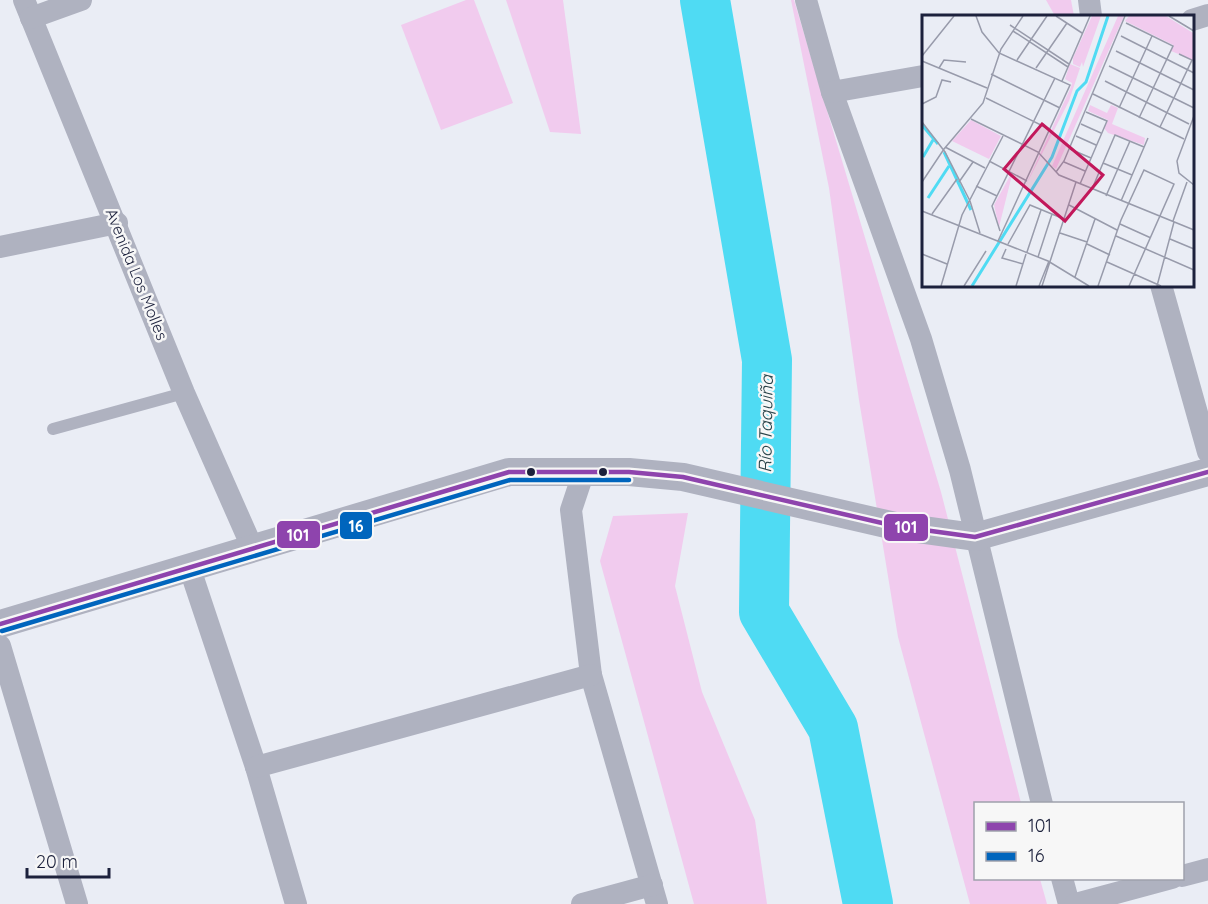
<svg xmlns="http://www.w3.org/2000/svg" width="1208" height="904" viewBox="0 0 1208 904" font-family="Quicksand,sans-serif">
<style>
.green{fill:#f1cbee}
.lines{fill:none;stroke-linecap:round;stroke-linejoin:round}
.river{stroke:#4fdbf3;stroke-width:50}
.service{stroke:#afb2c0;stroke-width:12}
.minor{stroke:#afb2c0;stroke-width:22}
.tertiary{stroke:#afb2c0;stroke-width:28}
.bus-1-casing{stroke:#f7f7f7;stroke-width:9}
.bus-2-casing{stroke:#f7f7f7;stroke-width:9}
.bus-1{stroke:#8e44ad;stroke-width:4.5}
.bus-2{stroke:#0065bd;stroke-width:4.5}
.bus-dot{fill:#1c213c;stroke:#f7f7f7;stroke-width:2}
.labels{text-anchor:middle;stroke-width:5;stroke-linejoin:round;paint-order:stroke}
.street-label{font-size:16px;fill:#1c213c;stroke:#f7f7f7}
.water-label{font-size:18px;font-style:italic;fill:#294349;stroke:#f7f7f7}
.inset-river{fill:none;stroke:#4fdbf3;stroke-width:3}
.inset-road{fill:none;stroke:#989bab;stroke-width:1.5}
.view{fill:#c2185b;fill-opacity:0.15;stroke:#c2185b;stroke-width:3}
.inset-edge{fill:none;stroke:#1c213c;stroke-width:3}
.line-badge{stroke:#f7f7f7;stroke-width:2}
.badge-label{font-size:16px;text-anchor:middle;font-weight:bold;fill:#fff}
</style>
<rect width="100%" height="100%" fill="#eaedf5"/>
<!-- green -->
<g class="green">
<polygon points="466,0 474,0 513,103 441,130 401,25"/>
<polygon points="506,0 563,0 581,134 550,132"/>
<polygon points="791,0 794,0 941,492 1021,803 976,804 976,878 1040,879 1047,904 970,904 898,637 859,400 829,188"/>
<polygon points="1046,0 1071,0 1074,16 1055,16"/>
<polygon points="688,513 675,586 702,692 755,820 767,904 694,904 600,561 613,516"/>
</g>
<g class="lines">
<!-- river -->
<polyline class="river" points="705,0 767,360 764,612 833,728 868,904"/>
<!-- service -->
<polyline class="service" points="53,429 184,393"/>
<!-- minor -->
<g class="minor">
<polyline points="24,0 184,393 252,547"/>
<polyline points="806,0 832,92 921,339 960,470 1042,804"/>
<polyline points="1089,0 1091,16"/>
<polyline points="31,18 81,0"/>
<polyline points="1192,20 1208,15"/>
<polyline points="832,92 923,76"/>
<polyline points="0,247 117,223"/>
<polyline points="1161,285 1208,452"/>
<polyline points="584,471 571,510 591,675 657,904"/>
<polyline points="189,566 256,767 296,904"/>
<polyline points="0,646 77,904"/>
<polyline points="256,767 591,675"/>
<polyline points="1182,876 1208,869"/>
<polyline points="1062,878 1069,904"/>
<polyline points="582,904 652,885"/>
<polyline points="1075,904 1172,878"/>
</g>
<!-- tertiary -->
<polyline class="tertiary" points="0,624 509,472 629,472 683,477 895,526 975,537 1208,472"/>
<defs>
<polyline id="bus-1" points="0,624 509,472 629,472 683,477 895,526 975,537 1208,472"/>
<polyline id="bus-2" points="2,631 510,480 629,480"/>
</defs>
<!-- bus-1 casing -->
<use href="#bus-1" class="bus-1-casing"/>
<!-- bus-2 casing -->
<use href="#bus-2" class="bus-2-casing"/>
<!-- bus-1 -->
<use href="#bus-1" class="bus-1"/>
<!-- bus-2 -->
<use href="#bus-2" class="bus-2"/>
</g>
<!-- markers -->
<g class="bus-dot">
<circle cx="531" cy="472" r="5"/>
<circle cx="603" cy="472" r="5"/>
</g>
<g class="labels">
<!-- street labels -->
<g class="street-label">
<text transform="translate(137 274) rotate(68)" y="6">Avenida Los Molles</text>
</g>
<!-- water labels -->
<g class="water-label">
<text transform="translate(766 424) rotate(-89)" y="6">Río Taquiña</text>
</g>
</g>
<!-- overview -->
<g transform="translate(922 15)">
<rect width="272" height="272" fill="#eaedf5"/>
<path d="M170,1H179L161,52L160,47L158,52L151,49V43ZM196,1H202L134,154L130,151ZM207,1H244L271,18V45L249,36L251,30L203,6ZM148,49L158,53L147,86L102,174L149,72L150,68L143,64ZM168,90L185,98L189,90L196,93L190,109L223,123L222,130L186,118L182,113L186,105L166,96ZM49,105L79,121L67,144L30,126ZM89,159L90,160L77,212L72,190Z" fill="#f1cbee"/>
<path class="inset-river" d="M0,110L16,129M22,137L49,195M1,142L11,125M6,183L27,151M50,271L130,142L155,76L164,67L186,1"/>
<path class="inset-road" d="M54,1L60,17L77,38L148,70L76,226M134,1L160,18M247,1L272,16M204,8L251,31L217,103M88,10L147,49M91,16L146,52M199,21L272,58M194,36L272,75M0,41L32,1M95,45L125,1M0,46L65,73M187,51L272,93M17,53L22,45L44,47M114,53L145,8M69,59L138,93M140,66L168,1M183,66L267,109M171,79L262,124M64,83L127,114M0,89L14,82L20,65L29,67M197,93L230,21M272,101L255,146L257,158L272,170M49,104L116,137L137,160L272,215M0,107L23,137L48,186L58,218M159,109L179,118M238,112L270,45L257,39M154,121L174,130M23,132L63,153M148,134L169,143M67,146L105,166M142,147L163,156M181,148L210,160M134,157L142,146L203,1M0,167L22,134L61,88L79,34L101,1M37,167L51,147M158,169L185,106L164,97M54,171L75,181M170,174L193,120L222,132M184,181L208,126M199,186L226,123M147,190L195,215M0,196L126,246L167,271M10,199L35,164M251,206L265,167M198,209L229,223M78,216L70,191L133,63M138,218L165,227M194,221L272,255M248,224L272,234M86,229L108,190L142,204M165,229L188,240M84,234L80,243L101,249M105,237L119,195M0,239L25,249M116,242L130,199M185,247L239,271M153,262L173,204M19,271L40,200L81,121M42,271L64,236M94,271L104,239M117,271L127,246M120,271L154,167M176,271L199,205L222,155L252,169L207,271M235,271L252,207"/>
<path class="view" d="M120,109L181,160L143,206L82,154Z"/>
<rect width="272" height="272" class="inset-edge"/>
</g>
<g class="line-badge">
<rect x="339" y="511" width="34" height="29" rx="6" fill="#0065bd"/>
<rect x="883" y="513" width="46" height="29" rx="6" fill="#8e44ad"/>
<rect x="276" y="520" width="45" height="29" rx="6" fill="#8e44ad"/>
</g>
<g class="badge-label">
<text x="356" y="532">16</text>
<text x="906" y="533">101</text>
<text x="298" y="541">101</text>
</g>
<!-- legend -->
<rect x="974" y="802" width="210" height="78" fill="#f7f7f7" stroke="#9fa1ac" stroke-width="1.5"/>
<rect x="986" y="822" width="30" height="9" fill="#8e44ad" stroke="#9fa1ac" stroke-width="1.5"/>
<text x="1028" y="832" font-size="18" fill="#1c213c">101</text>
<rect x="986" y="852" width="30" height="9" fill="#0065bd" stroke="#9fa1ac" stroke-width="1.5"/>
<text x="1028" y="862" font-size="18" fill="#1c213c">16</text>
<!-- scale -->
<path d="M27 868v9h82v-9" fill="none" stroke="#1c213c" stroke-width="3"/>
<text x="36" y="868" font-size="18" fill="#1c213c" stroke="#f7f7f7" stroke-width="4.5" paint-order="stroke">20 m</text>
</svg>
